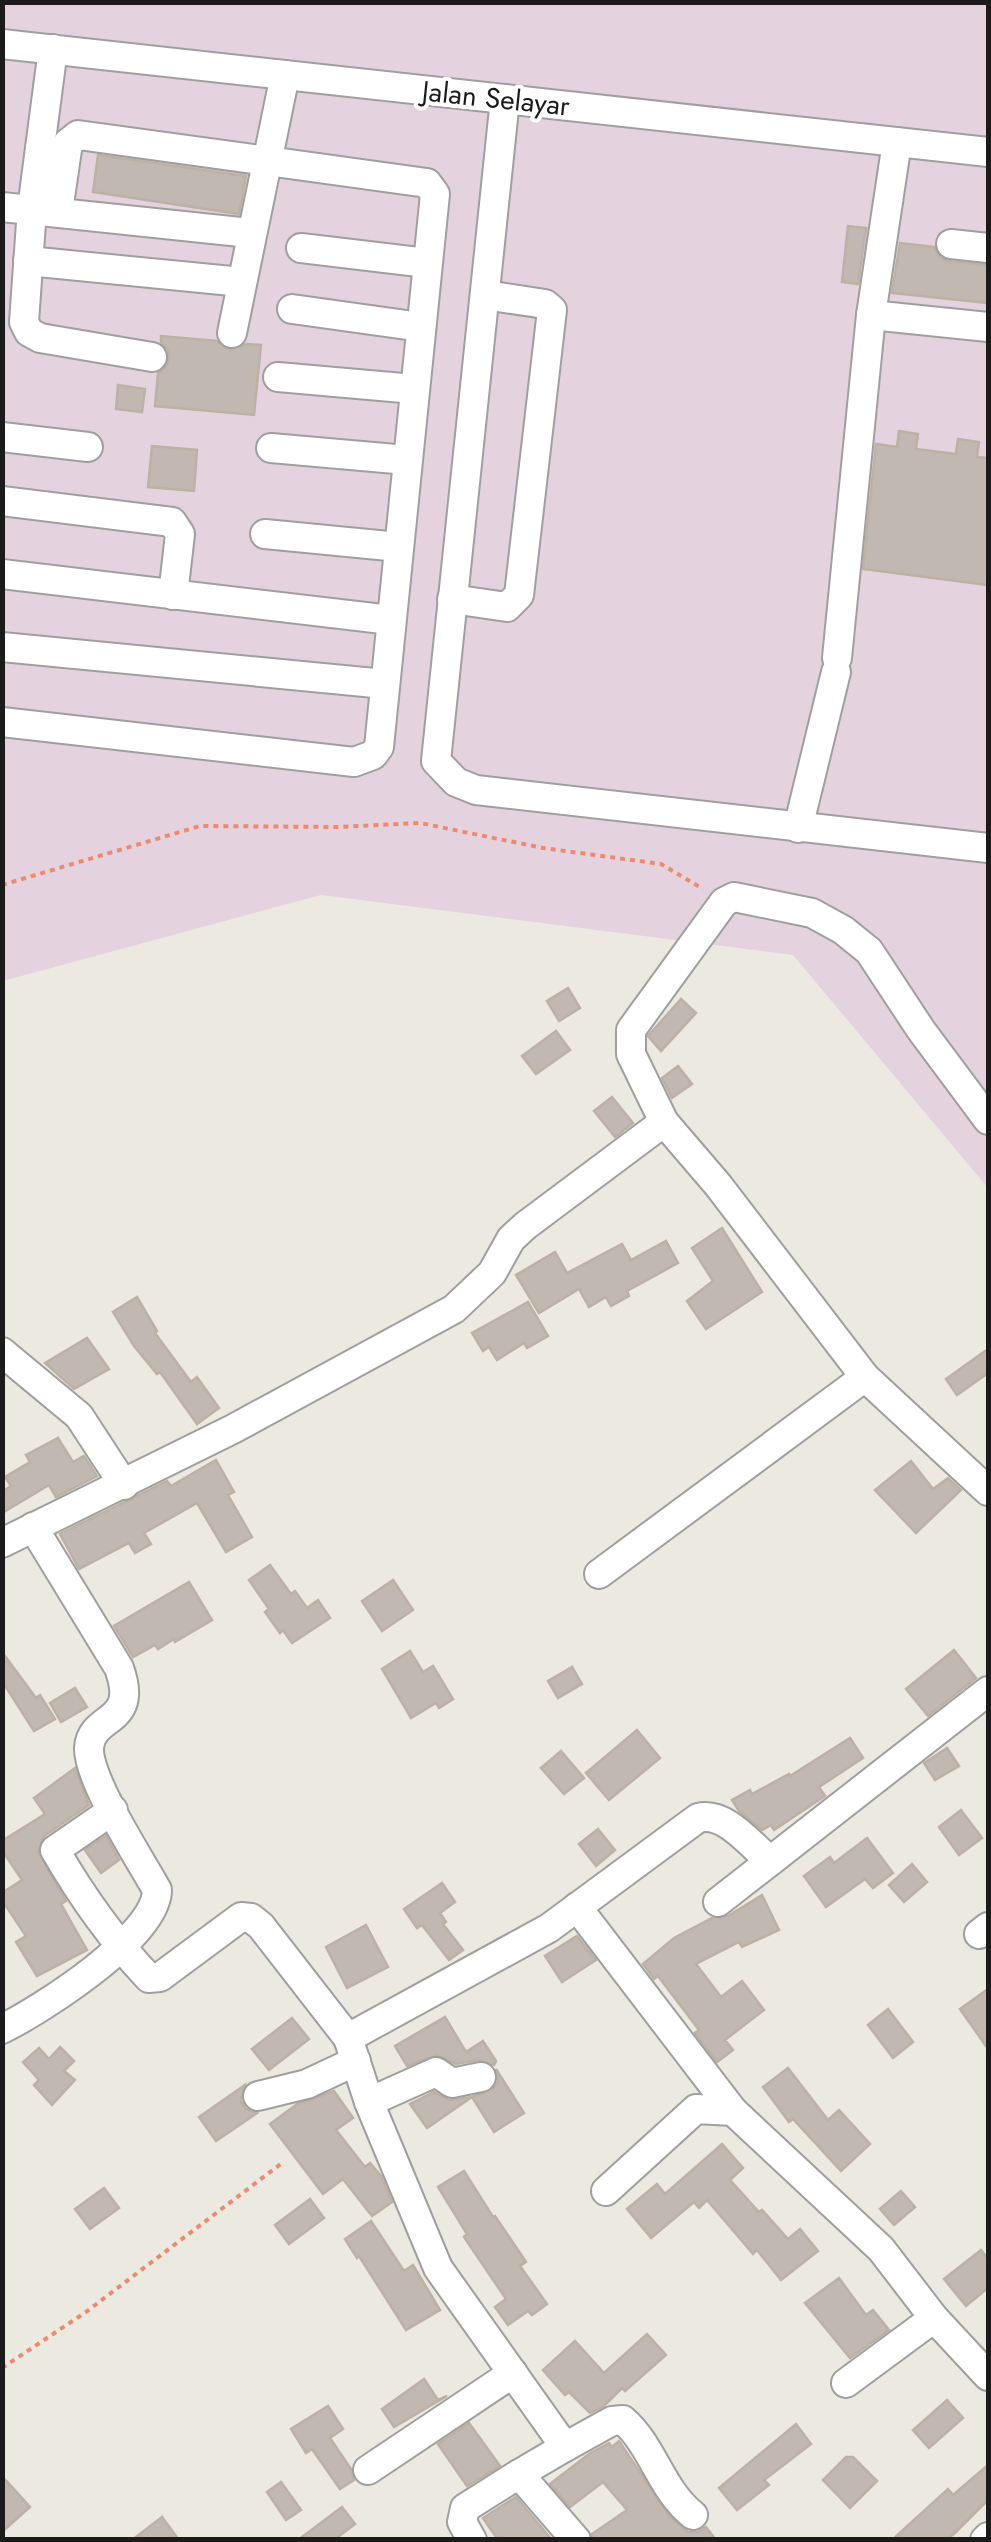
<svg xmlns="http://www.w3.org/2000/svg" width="991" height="2542" viewBox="0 0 991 2542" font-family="Jost,sans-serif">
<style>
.industrial{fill:#e4d3df}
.building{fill:#c0b8b1;stroke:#bcb1a4;stroke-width:2.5}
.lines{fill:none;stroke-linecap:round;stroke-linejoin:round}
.minor-casing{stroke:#9f9f9f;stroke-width:32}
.path{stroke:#ef896e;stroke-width:4;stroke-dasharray:5 5;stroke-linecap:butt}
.minor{stroke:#fff;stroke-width:28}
.labels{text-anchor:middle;stroke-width:8;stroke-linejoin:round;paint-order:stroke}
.street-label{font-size:28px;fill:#1b1b1b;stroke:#fff}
</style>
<rect width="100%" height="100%" fill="#ece9e1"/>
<!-- industrial -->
<polygon class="industrial" points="3,3 988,3 988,1188 793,955 321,895 3,981"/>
<!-- building -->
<g class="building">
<polygon points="98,155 246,176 239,214 93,192"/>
<polygon points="848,226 866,228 858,284 842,282"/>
<polygon points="900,243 934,247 940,257 948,261 988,265 988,303 892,293"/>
<polygon points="161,336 217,341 229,350 246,344 261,345 254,415 155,406 158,373 166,367 169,359 168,350 161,342"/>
<polygon points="118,385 145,389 142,412 116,409"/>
<polygon points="899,431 918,434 916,449 956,454 958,439 979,442 977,457 988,458 988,585 863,569 876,444 897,447"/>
<polygon points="152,446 197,450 194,491 148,487"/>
<polygon points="568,988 580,1008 559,1021 547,1001"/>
<polygon points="681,999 696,1013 661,1051 648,1036"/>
<polygon points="556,1031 570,1050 536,1074 522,1056"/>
<polygon points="678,1066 692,1084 672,1098 662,1078"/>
<polygon points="612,1097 633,1123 615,1137 594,1111"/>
<polygon points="722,1228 762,1292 706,1329 687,1301 713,1281 692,1248"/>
<polygon points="666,1241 678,1263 627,1291 629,1296 611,1306 606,1297 589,1307 579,1289 539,1313 516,1275 555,1252 567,1273 622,1244 631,1260"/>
<polygon points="137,1297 157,1331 155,1333 191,1382 197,1377 219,1408 197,1424 160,1372 157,1374 134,1346 113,1312"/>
<polygon points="528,1302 548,1336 527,1348 524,1343 497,1360 489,1347 483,1351 472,1333"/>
<polygon points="87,1338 109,1369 74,1389 45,1363"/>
<polygon points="988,1349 988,1373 957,1395 946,1379"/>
<polygon points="58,1438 73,1462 84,1456 97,1476 56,1497 49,1485 2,1513 2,1492 11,1486 5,1477 30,1462 26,1455"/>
<polygon points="216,1460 234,1492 228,1495 252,1537 226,1552 197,1503 144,1533 151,1544 135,1553 129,1543 79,1569 60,1534 167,1481 171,1486"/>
<polygon points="911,1461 933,1489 948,1478 961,1490 916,1533 875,1490"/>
<polygon points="270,1565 291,1594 295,1591 307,1608 318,1600 330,1618 292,1643 283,1630 280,1633 265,1612 269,1609 249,1580"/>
<polygon points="393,1580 413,1610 382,1631 362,1601"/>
<polygon points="189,1582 212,1620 175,1642 174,1639 158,1649 155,1645 133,1657 114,1626"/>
<polygon points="954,1650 976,1678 928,1716 906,1689"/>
<polygon points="410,1651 423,1672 433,1666 453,1699 439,1708 436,1703 411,1718 382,1669"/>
<polygon points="2,1652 36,1698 40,1695 55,1719 34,1731 2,1681"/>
<polygon points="572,1667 582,1684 558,1698 548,1681"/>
<polygon points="75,1688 87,1707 61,1722 50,1703"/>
<polygon points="637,1730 660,1758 609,1800 586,1773"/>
<polygon points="850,1738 863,1758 819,1787 825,1796 774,1830 771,1825 762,1830 739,1811 732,1800 750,1790 752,1794 789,1774 790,1776"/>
<polygon points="947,1748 959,1766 935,1780 924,1763"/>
<polygon points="561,1751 584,1778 564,1794 541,1768"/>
<polygon points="75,1768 89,1805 44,1836 38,1852 66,1901 61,1904 87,1950 37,1976 16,1942 26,1936 2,1900 2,1893 22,1880 2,1850 2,1841 45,1814 34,1798"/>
<polygon points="961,1810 982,1838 959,1855 939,1827"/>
<polygon points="598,1829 615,1850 596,1866 579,1844"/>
<polygon points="106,1836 119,1860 101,1873 85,1850"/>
<polygon points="867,1838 893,1873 873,1888 865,1879 826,1907 804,1876 830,1857 834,1863"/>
<polygon points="912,1864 927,1882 904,1902 889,1885"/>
<polygon points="442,1883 455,1902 440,1913 446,1922 443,1924 463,1950 449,1960 429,1934 422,1925 417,1928 404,1909"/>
<polygon points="762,1895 779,1930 742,1947 739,1942 696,1964 721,1997 742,1981 764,2010 725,2040 733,2050 717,2062 695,2033 699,2030 658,1976 654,1979 643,1964 674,1938 712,1918 728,1916"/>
<polygon points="366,1925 388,1967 347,1988 326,1947"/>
<polygon points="577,1936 596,1960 562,1982 545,1956"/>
<polygon points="988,1989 988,2049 960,2009"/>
<polygon points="888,2009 913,2042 893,2058 868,2025"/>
<polygon points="445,2017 466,2052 483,2041 496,2061 494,2065 478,2060 456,2064 437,2055 407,2066 395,2046"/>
<polygon points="292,2018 309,2039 269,2070 252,2049"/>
<polygon points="60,2047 74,2061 64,2071 75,2080 52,2105 34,2085 39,2080 23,2062 39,2048 49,2059"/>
<polygon points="788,2068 828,2120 839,2110 870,2144 841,2171 793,2119 789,2122 763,2087"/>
<polygon points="496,2069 524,2113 494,2132 472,2097 493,2089 498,2082"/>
<polygon points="245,2085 241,2101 246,2109 257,2113 216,2141 199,2117"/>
<polygon points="334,2091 353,2118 336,2130 365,2167 370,2163 381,2176 392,2202 372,2216 343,2179 323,2194 270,2124 297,2104"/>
<polygon points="434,2092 449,2100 472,2097 427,2128 410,2104"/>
<polygon points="722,2144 743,2168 730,2180 759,2212 762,2210 788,2239 800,2229 818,2251 781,2280 757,2250 753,2254 707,2200 699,2208 694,2202 651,2238 627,2209 657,2184 665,2194"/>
<polygon points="464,2171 493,2217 495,2216 526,2262 520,2266 547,2304 532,2315 528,2311 508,2325 495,2307 506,2299 464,2237 467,2234 438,2187"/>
<polygon points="104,2188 119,2208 90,2229 75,2209"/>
<polygon points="901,2191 915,2207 894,2225 880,2209"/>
<polygon points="310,2199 324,2218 289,2244 275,2225"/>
<polygon points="371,2221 404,2271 413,2265 440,2310 406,2330 359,2256 357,2258 345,2239"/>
<polygon points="981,2250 988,2259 988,2288 966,2306 944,2279"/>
<polygon points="839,2278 866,2315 873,2310 889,2330 850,2358 805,2303"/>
<polygon points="647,2334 666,2355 625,2391 622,2388 604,2406 590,2413 569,2392 565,2395 543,2370 575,2341 604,2373"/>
<polygon points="424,2379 438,2400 447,2396 394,2427 382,2409"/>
<polygon points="947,2400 963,2418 929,2448 913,2430"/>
<polygon points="328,2406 343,2429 330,2438 351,2469 354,2480 340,2489 312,2449 306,2453 291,2429"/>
<polygon points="469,2423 500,2466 467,2486 438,2444"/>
<polygon points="796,2424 811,2444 764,2480 769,2485 737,2510 719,2488"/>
<polygon points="619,2441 670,2517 688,2532 697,2532 706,2527 716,2540 593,2540 592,2534 627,2510 603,2482 570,2507 550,2484 589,2454 609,2443 612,2447"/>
<polygon points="846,2457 853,2457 877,2481 850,2508 823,2480"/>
<polygon points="988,2465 988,2500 954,2534 944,2540 892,2540 948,2489 953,2495"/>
<polygon points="2,2476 30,2507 2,2532"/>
<polygon points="281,2482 301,2510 286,2520 267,2492"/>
<polygon points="516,2497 552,2540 498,2540 483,2518"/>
<polygon points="342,2507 355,2524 334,2540 298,2540"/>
<polygon points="162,2517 179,2540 132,2540"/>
</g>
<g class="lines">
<defs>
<g id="minor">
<polyline points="2,44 988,152"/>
<polyline points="53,49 32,209 24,322 29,332 40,338 152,357"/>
<polyline points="505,99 436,761 456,782 476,790 988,848"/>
<polyline points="2,207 250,233"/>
<polyline points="951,244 988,248"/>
<polyline points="301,248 427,263"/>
<polyline points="28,261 242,282"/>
<polyline points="292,309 421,327"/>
<polyline points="871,315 988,327"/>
<polyline points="232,333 285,75"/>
<polyline points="278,377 414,389"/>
<polyline points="2,437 88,447"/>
<polyline points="271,448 407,460"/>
<polyline points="2,501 172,522 180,534 173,595"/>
<polyline points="265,534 399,547"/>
<polyline points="2,574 391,620"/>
<polyline points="452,599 507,607 519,595 552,310 545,304 485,295"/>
<polyline points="2,647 385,684"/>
<polyline points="837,658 871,315 897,142"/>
<polyline points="2,722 354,762 373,755 379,747 435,194 427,183 78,135 68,143 58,211"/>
<polyline points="798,828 836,672"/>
<polyline points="988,1120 921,1030 869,951 843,930 812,913 734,897 724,902 631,1030 631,1054 664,1122 718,1185 865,1377 988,1491"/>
<polyline points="2,1352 79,1416 124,1485"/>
<polyline points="2,1543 233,1429 454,1309 492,1273 511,1239 525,1226 664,1122"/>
<polyline points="599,1574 865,1377"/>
<path d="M113,1810L55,1850C82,1897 112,1939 149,1978L160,1977L241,1917L251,1918L261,1926L348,2038L369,2102L438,2268L565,2447L519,2474L576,2540"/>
<polyline points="718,1902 988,1691"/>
<polyline points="577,1907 733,2111 881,2249 934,2318 988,2376"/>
<polyline points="979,1934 988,1927"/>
<path d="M2,2029C42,2009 157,1936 157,1890C140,1859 88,1780 89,1748C91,1713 140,1726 119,1668L33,1527"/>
<path d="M348,2038L549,1928L698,1818C725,1811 750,1844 770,1861"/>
<polyline points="258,2096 307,2084 356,2061"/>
<polyline points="369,2102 436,2072 452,2083 481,2077"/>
<polyline points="606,2191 696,2109 733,2111"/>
<polyline points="846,2383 934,2318"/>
<path d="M565,2447L612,2421L623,2420C653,2446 661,2490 693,2515"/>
<polyline points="368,2470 513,2373"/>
<polyline points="472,2540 462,2522 465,2508 519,2474"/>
<polyline points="985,2540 988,2537"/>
</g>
</defs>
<!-- minor casing -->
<use href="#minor" class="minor-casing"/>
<!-- path -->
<g class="path">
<polyline points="2,885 200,826 337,827 420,823 543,848 661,864 703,889"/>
<polyline points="2,2368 86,2312 282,2163"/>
</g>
<!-- minor -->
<use href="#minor" class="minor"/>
</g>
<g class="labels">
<!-- street labels -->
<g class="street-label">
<text transform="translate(496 98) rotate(6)" y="10">Jalan Selayar</text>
</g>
</g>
<!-- border -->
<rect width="991" height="2542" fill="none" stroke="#1b1b1b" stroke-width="10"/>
</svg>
